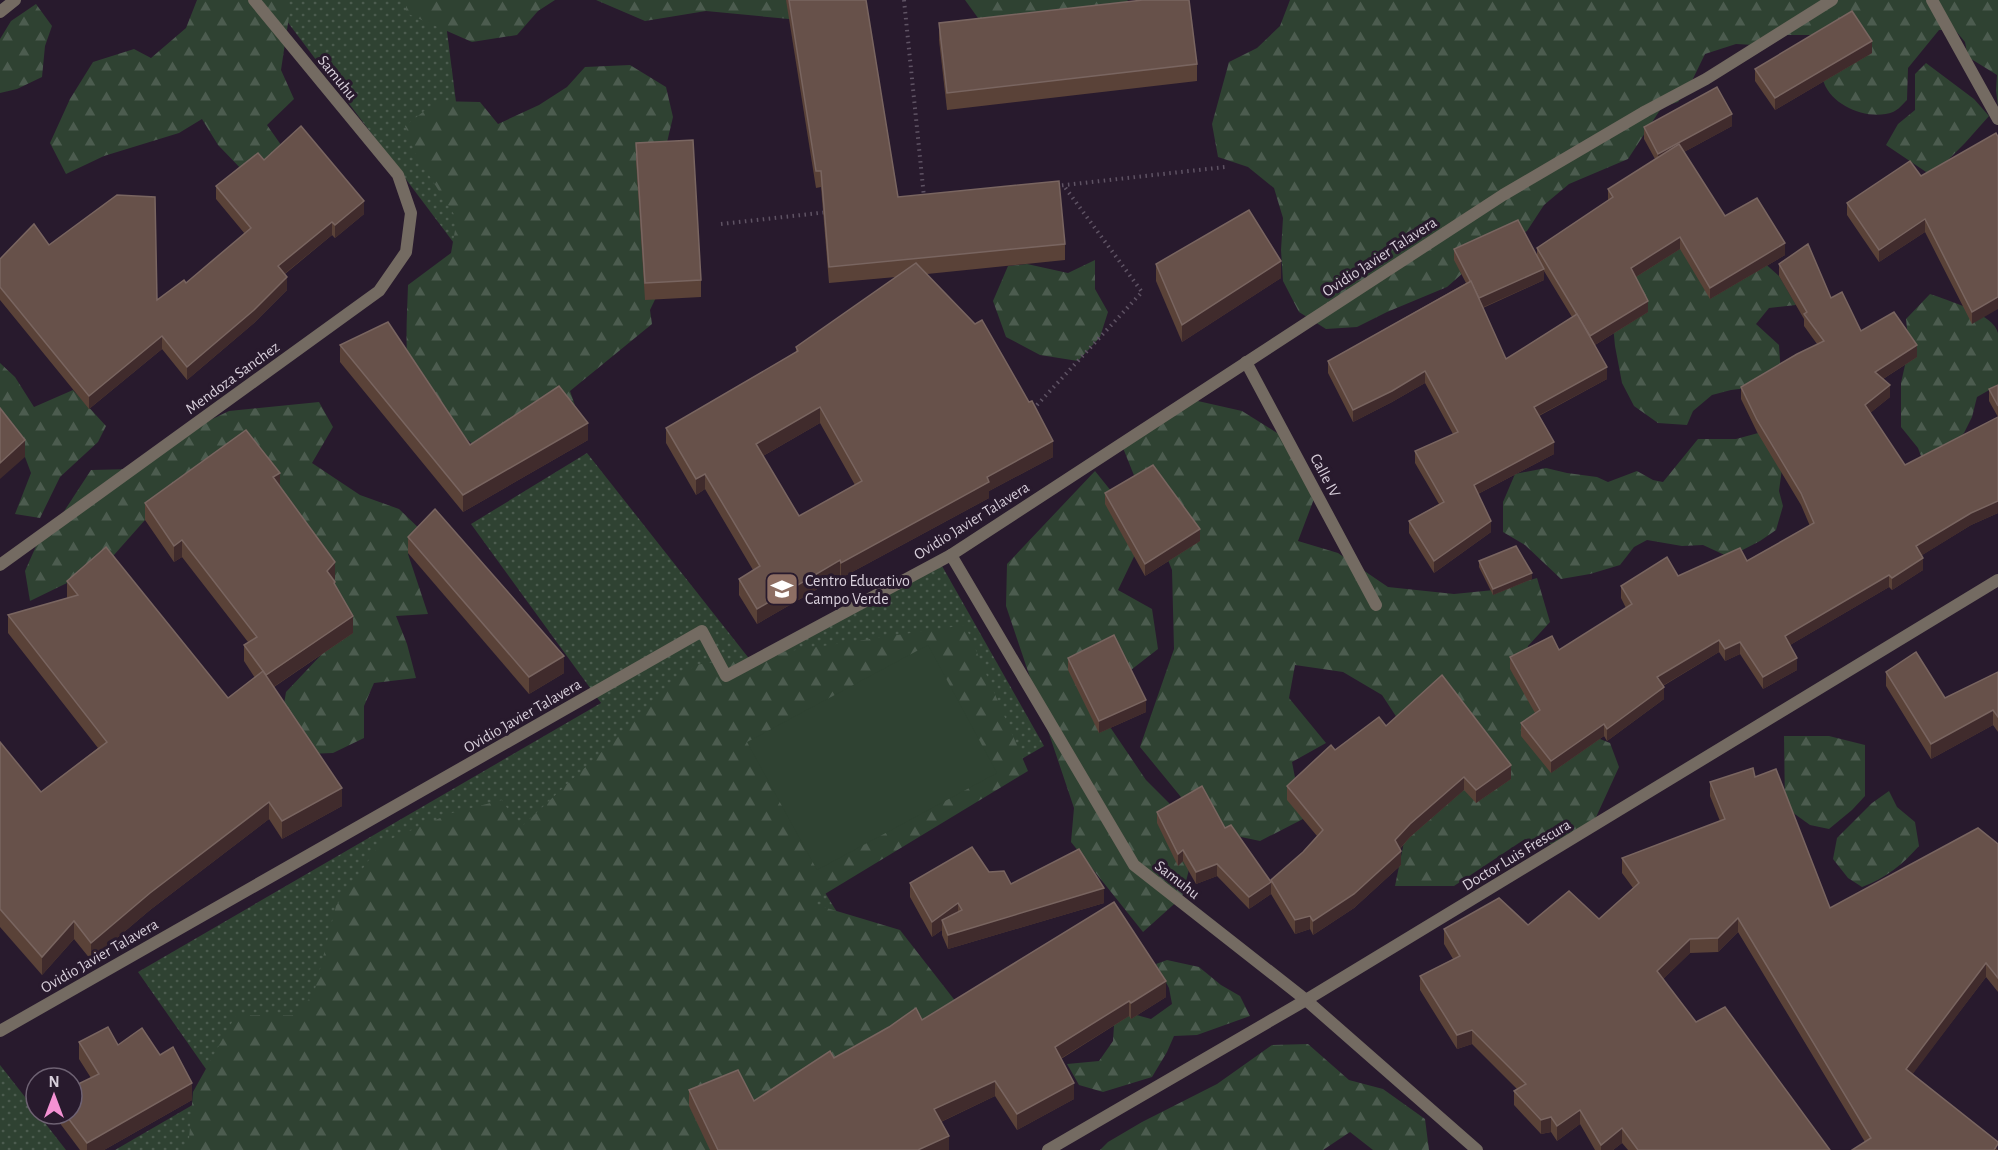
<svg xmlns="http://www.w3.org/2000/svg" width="1998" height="1150" viewBox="0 0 1998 1150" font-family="'Alegreya Sans',sans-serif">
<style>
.grass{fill:url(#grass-dots)}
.forest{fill:url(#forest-firs)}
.garden{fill:#2f4232}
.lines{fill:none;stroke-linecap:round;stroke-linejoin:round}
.path{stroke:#5f5364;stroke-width:4;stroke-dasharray:1.5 4.5;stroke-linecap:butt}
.minor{stroke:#746b62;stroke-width:12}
.wall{fill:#5a4238;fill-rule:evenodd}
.shaded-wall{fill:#402b2c}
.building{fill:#67514a;stroke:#796560;stroke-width:1.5;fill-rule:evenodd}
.labels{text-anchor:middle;stroke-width:6;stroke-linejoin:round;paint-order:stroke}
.street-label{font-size:16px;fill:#d8cfdb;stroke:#281a2d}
.poi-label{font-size:16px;fill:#d8cfdb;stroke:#281a2d;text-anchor:start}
</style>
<defs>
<pattern id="grass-dots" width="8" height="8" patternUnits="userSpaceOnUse" patternTransform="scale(1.5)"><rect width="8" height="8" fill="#2f4232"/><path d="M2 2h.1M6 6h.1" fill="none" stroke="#4c5c4f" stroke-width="1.8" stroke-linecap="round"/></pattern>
<pattern id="forest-firs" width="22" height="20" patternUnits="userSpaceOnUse" patternTransform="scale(1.5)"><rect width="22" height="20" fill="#2f4232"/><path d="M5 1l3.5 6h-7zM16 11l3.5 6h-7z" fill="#4c5c4f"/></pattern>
</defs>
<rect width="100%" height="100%" fill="#281a2d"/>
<!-- grass -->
<g class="grass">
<polygon points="271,0 443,0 478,275"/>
<polygon points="587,453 755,666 942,566 1044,746 816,878 905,1023 704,1150 115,1150 220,1089 138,972 601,703 471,524"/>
<polygon points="0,1065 36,1111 36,1114 38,1114 66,1150 0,1150"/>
</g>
<!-- forest -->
<g class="forest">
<polygon points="197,0 284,0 290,10 281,70 294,99 267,125 286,152 247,175 218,145 202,119 179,133 104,156 66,174 50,143 70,99 93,62 134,49 151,58 186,28"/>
<polygon points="406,0 555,0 538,11 517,35 472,42 406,13"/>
<polygon points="596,0 842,0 789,19 706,11 645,21"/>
<polygon points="965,0 1128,0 1117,19 999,47"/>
<path d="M1290,0H1998V107L1996,90L1997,75L1968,57L1965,42L1955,30H1939L1908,68L1907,100C1903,104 1898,110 1893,112C1870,121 1833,107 1824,83C1821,75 1824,45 1824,35H1787L1754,45L1736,44L1705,54L1688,89L1678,102L1662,107L1628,159L1569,184L1544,205L1527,231L1472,265L1447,287L1387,312L1357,327L1326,329L1299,312L1283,281L1281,250L1283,218L1274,188L1248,167L1218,157L1212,124L1229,62L1257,48L1280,26Z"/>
<polygon points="36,4 52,26 45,46 42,77 17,89 0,93 0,39 11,21"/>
<polygon points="1926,63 1974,99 1989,116 1965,143 1932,176 1886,145 1898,124 1915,110 1915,74"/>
<path d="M630,65L666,87L673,117L664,155L673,262L650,310L652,324L570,391L578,414L493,463L411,388C404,354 407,319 408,285L451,253L457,219L416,155L405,126L437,101L480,102L498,124L539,105L567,87L585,67Z"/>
<polygon points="1655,244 1761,260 1779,276 1796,305 1769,308 1756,324 1779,345 1781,376 1764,386 1731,390 1712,395 1693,411 1687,425 1658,423 1634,406 1622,383 1615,346 1612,315 1628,273"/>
<polygon points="1095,260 1095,289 1108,312 1100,337 1078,361 1040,355 1006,337 993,301 1008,266 1027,264 1068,273"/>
<path d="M1930,294C1947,300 1994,314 1998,333C1998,349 1998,368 1998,385L1977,397L1972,417L1964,433L1940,459L1930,480L1918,448L1901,427V383L1909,347L1906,319Z"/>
<polygon points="0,363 15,377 34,407 73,390 106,426 98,442 60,477 40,518 15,514 31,473 25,457 0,425"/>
<polygon points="1189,399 1242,411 1282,436 1317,491 1298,541 1338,553 1388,587 1454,594 1494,590 1537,578 1550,622 1528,646 1522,671 1585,733 1610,743 1619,767 1592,826 1561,846 1525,839 1454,886 1395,886 1406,832 1447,794 1382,695 1343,672 1295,665 1289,698 1326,743 1292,762 1303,819 1260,841 1208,830 1140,747 1174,649 1172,570 1121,443"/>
<polygon points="319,402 333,427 312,463 360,495 399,509 426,535 408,554 428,614 396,616 407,644 416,678 374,683 364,706 364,738 333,753 307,754 282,716 286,692 322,654 353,632 246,447 145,520 106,564 30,601 25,571 41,535 59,519 91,470 132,469 181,434 229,411"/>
<polygon points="1762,432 1783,461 1779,491 1783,506 1776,530 1760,541 1729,557 1703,545 1682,546 1647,540 1634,547 1620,565 1590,574 1561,579 1525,545 1503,532 1503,502 1515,474 1546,468 1567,473 1597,477 1608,482 1637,471 1653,480 1663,482 1698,439 1736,439"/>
<polygon points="1095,471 1124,507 1143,538 1118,590 1152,609 1158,649 1109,687 1108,724 1146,780 1174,808 1196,842 1182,897 1143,932 1071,842 1074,808 1006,606 1007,564"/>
<polygon points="965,625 1028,771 810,903 900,930 960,1007 719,1150 181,1150 189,1139 193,1092 236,1015 296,1015 314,993 336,906 381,843 452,813 502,800 520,828 695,665"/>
<polygon points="1784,736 1829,736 1865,745 1865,796 1852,810 1829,829 1810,825 1785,807"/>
<path d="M1889,791L1897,807L1915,822L1919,846C1902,865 1886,878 1862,887L1848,878L1833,859L1837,838L1872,803Z"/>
<polygon points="1167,960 1199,967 1221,985 1240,996 1250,1016 1197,1035 1174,1036 1167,1052 1152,1077 1103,1092 1079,1085 1067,1064 1099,1061 1113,1041 1115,1009 1151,1019 1172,1004 1169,988 1156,964"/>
<polygon points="1308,1044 1349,1080 1383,1089 1425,1119 1429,1150 1373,1150 1350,1132 1323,1150 1100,1150 1108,1142 1142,1122 1217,1084 1272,1045"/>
</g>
<!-- garden -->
<polygon class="garden" points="928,645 997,773 817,870 747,742"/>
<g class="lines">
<!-- path -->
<g class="path">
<polyline points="904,0 924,197"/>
<polyline points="1056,186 1225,167"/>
<polyline points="721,224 828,212"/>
<polyline points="1037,405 1142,292 1064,186"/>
</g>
<!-- minor -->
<g class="minor">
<polyline points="1932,0 1998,119"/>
<polyline points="0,12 15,0"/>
<polyline points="1246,362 1376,605"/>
<polyline points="951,555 1134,865 1306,1000 1477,1150"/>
<polyline points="0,565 379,291 406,252 411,213 398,175 254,0"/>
<polyline points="0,1031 702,631 726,676 951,555 1503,195 1646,111 1706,79 1832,0"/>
<polyline points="1048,1150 1306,1000 1998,580"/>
</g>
</g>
<!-- wall -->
<g class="wall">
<path d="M786,0H866L898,197L1065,244V260L927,274L1053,457L989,491V498L841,578L840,576L757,624L739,595V579L753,570L705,489L696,495L666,443V428L796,352V347L896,277L829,283L821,187L816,188ZM820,423L855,485L799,516L763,456Z"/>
<polygon points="939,23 1197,64 1197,81 947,110 939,40"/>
<polygon points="1872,53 1775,110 1755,81 1755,69"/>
<path d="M1732,126L1684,152L1725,216L1785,255L1710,299L1680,249L1636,277L1648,312L1595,345L1607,379L1539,416L1554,454L1478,494L1491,532L1434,573L1409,533V521L1439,504L1415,463V451L1453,434L1425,383L1392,402L1353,422L1328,373V361L1466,283L1454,260V249L1537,256V248L1608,201V189L1655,159L1644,139V127ZM1544,271L1572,317L1506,359L1483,308L1544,280Z"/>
<polygon points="1998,137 1972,324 1925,232 1879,262 1847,215 1847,203 1921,176"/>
<polygon points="636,143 701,280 701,297 645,300 636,160"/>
<polygon points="264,160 364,214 335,238 332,235 285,274 287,290 254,323 187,380 162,349 89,409 0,300 0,259 49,245 157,300 186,283 245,234 216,199 216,186"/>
<polygon points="1156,264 1281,278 1182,342 1156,281"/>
<polygon points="1779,264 1831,298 1861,331 1917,357 1883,379 1890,397 1870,413 1905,465 1998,417 1989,401 1989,389 1998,385 1998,513 1971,525 1922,555 1923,570 1892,590 1889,587 1790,645 1797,670 1763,689 1740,654 1725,661 1719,652 1663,686 1664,699 1607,741 1604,736 1551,773 1521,736 1521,723 1535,713 1510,669 1510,657 1559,650 1626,608 1621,598 1621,586 1678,576 1747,561 1810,526 1801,505 1757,432 1741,399 1741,387 1817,344 1804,326 1804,319 1779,276"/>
<polygon points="340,345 470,445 588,440 463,512 340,362"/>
<polygon points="280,487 335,579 334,580 335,586 353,633 274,687 342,806 282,839 269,819 150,910 91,960 74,939 42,975 0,927 0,742 41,792 98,748 8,633 8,615 67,598 67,581 228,698 255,678 244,661 244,645 248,642 182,557 174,562 145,520 145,503"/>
<polygon points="1105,493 1200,541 1145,576 1105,504"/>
<polygon points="408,537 564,673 529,694 408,553"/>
<polygon points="1479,561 1532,579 1493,595 1479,567"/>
<polygon points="1068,658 1146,712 1099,733 1068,670"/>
<polygon points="1886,672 1945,698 1998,672 1998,732 1993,725 1931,759 1886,686"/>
<polygon points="1335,750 1511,779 1476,803 1464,790 1410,837 1400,849 1401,865 1354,908 1313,935 1310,929 1295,934 1271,894 1249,909 1217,876 1196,884 1183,861 1178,866 1157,823 1157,812 1225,828 1271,882 1271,880 1303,852 1317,836 1287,800 1287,786"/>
<polygon points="1755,777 1830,908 1998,844 1998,992 1986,977 1912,1074 1998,1150 1852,1150 1865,1142 1738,932 1718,952 1690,953 1663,979 1696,1022 1830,1150 1628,1150 1622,1143 1613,1150 1595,1150 1580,1124 1557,1141 1551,1132 1541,1134 1514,1105 1514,1091 1517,1089 1472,1044 1457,1049 1420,990 1420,976 1453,959 1444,944 1444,929 1528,925 1599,919 1633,888 1622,873 1622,858 1720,821 1710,796 1710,782"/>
<polygon points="989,872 1011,884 1104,903 948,949 942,935 942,930 932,937 910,897 910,883"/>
<polygon points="1166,997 1131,1019 1129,1016 1061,1059 1074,1099 1017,1130 995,1096 941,1122 949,1150 710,1150 689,1106 689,1090 754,1101 834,1058 922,1020"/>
<polygon points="79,1042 118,1045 160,1055 192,1100 104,1150 80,1150 53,1114 72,1114 91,1078 79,1059"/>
</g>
<!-- shaded-wall -->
<g class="shaded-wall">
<polygon points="1872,41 1872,53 1775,110 1775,98"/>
<polygon points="1732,114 1732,126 1658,166 1658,154"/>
<polygon points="364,201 364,214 335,238 335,225"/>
<polygon points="1925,219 1925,232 1879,262 1879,250"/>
<polygon points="332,222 332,235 278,279 278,266"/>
<polygon points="1680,237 1680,249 1631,280 1631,268"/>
<polygon points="1785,243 1785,255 1710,299 1710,288"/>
<polygon points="1281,261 1281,278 1182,342 1182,325"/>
<polygon points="1544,269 1544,280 1479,309 1479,298"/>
<polygon points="287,277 287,290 254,323 187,380 187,367"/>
<polygon points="1998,297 1998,309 1972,324 1972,312"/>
<polygon points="1648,301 1648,312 1590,348 1590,336"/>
<polygon points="162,336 162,349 89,409 89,396"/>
<polygon points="1917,345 1917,357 1875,384 1875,372"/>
<polygon points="1607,367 1607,379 1534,418 1534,407"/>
<polygon points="1425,371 1425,383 1392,402 1353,422 1353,410"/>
<polygon points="1890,385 1890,397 1865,417 1865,405"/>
<polygon points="820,407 820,423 756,460 756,444"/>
<polygon points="588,423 588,440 463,512 463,495"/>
<polygon points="25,440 25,457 0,479 0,463"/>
<polygon points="1053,441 1053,457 989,491 989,498 841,578 841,563 987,477"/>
<polygon points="1554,442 1554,454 1474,496 1474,485"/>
<polygon points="280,473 280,489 273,477"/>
<polygon points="705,474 705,489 696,495 696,479"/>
<polygon points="1998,501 1998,513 1971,525 1916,559 1916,546 1971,513"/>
<polygon points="1491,521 1491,532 1434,573 1434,561"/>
<polygon points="1200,529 1200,541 1145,576 1145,564"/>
<polygon points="182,540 182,557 174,562 174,546"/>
<polygon points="1923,558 1923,570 1892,590 1892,578"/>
<polygon points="840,560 840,576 757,624 757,609"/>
<polygon points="335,562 335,579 327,587 327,571"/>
<polygon points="1532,573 1532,579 1493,595 1493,589"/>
<polygon points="1889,575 1889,587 1785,648 1785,636"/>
<polygon points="353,616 353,633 266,692 266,676"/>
<polygon points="1719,640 1719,652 1657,689 1657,677"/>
<polygon points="1740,642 1740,654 1725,661 1725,649"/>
<polygon points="564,656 564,673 529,694 529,677"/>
<polygon points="1797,658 1797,670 1763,689 1763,677"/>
<polygon points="1664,687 1664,699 1607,741 1607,729"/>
<polygon points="1146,700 1146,712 1099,733 1099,721"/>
<polygon points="1993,710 1993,725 1931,759 1931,744"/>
<polygon points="1604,724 1604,736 1551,773 1551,761"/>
<polygon points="1511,765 1511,779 1476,803 1476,790"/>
<polygon points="1464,777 1464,790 1410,837 1395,854 1395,840 1410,824"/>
<polygon points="342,788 342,806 282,839 282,821"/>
<polygon points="269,802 269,819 150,910 91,960 91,943 150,893"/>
<polygon points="1183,850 1183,861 1178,866 1178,854"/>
<polygon points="1401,851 1401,865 1354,908 1313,935 1313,921"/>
<polygon points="1217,864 1217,876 1196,884 1196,872"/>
<polygon points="1271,882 1271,894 1249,909 1249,897"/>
<polygon points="1104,888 1104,903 948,949 948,935"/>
<polygon points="958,903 958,918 942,920 942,930 932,937 932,922"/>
<polygon points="1310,916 1310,929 1295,934 1295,920"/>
<polygon points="1738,918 1738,932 1718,952 1718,938"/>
<polygon points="74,921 74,939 42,975 42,957"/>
<polygon points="1690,939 1690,953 1657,985 1657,971"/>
<polygon points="1986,963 1986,977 1906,1083 1906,1069"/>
<polygon points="1166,981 1166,997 1131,1019 1131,1003"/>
<polygon points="1129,1001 1129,1016 1055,1062 1055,1047"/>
<polygon points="1472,1030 1472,1044 1457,1049 1457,1035"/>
<polygon points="995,1081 995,1096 934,1125 934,1109"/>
<polygon points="192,1083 192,1100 104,1150 87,1150 87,1143"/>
<polygon points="1074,1083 1074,1099 1017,1130 1017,1114"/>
<polygon points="1580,1110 1580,1124 1557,1141 1557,1126"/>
<polygon points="1551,1117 1551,1132 1541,1134 1541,1120"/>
<polygon points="1622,1128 1622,1143 1613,1150 1601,1150 1601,1145"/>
<polygon points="949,1136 949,1150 918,1150"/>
</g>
<!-- building -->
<g class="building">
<polygon points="789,0 866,0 898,197 1059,181 1065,244 829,267 821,171 816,171"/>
<polygon points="1143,0 1189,0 1197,64 947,93 939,23"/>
<polygon points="1852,11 1872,41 1775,98 1755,69"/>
<polygon points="1717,87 1732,114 1658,154 1644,127"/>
<polygon points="301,126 364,201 335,225 332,222 278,266 287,277 254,310 187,367 162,336 89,396 0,287 0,259 34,224 49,245 117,195 155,197 157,300 184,280 186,283 251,228 216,186 258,153 264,160"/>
<polygon points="1996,133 1998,137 1998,297 1972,312 1925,219 1879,250 1847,203 1910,161 1921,176"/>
<polygon points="693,140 701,280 645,283 636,143"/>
<polygon points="1679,144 1725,216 1757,198 1785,243 1710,288 1680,237 1631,268 1648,301 1590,336 1537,248 1613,197 1608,189"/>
<polygon points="1249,210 1281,261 1182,325 1156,264"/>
<polygon points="1518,220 1544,269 1479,298 1454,249"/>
<polygon points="1808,244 1831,298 1842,292 1861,331 1894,312 1917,345 1875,372 1890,385 1865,405 1905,465 1998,417 1998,501 1971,513 1916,546 1923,558 1892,578 1889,575 1785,636 1797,658 1763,677 1740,642 1725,649 1719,640 1657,677 1664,687 1607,729 1604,724 1551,761 1521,723 1540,710 1510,657 1552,636 1559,650 1632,604 1621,586 1667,557 1678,576 1740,548 1747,561 1814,523 1801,493 1757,420 1741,387 1797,354 1824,341 1804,314 1807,312 1779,264"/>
<path d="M916,263L975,324L982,320L1029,402L1032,401L1053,441L987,477L989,482L841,563L840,560L757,609L739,579L760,566L705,474L696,479L666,428L798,351L796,347ZM820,407L862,481L799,516L756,444Z"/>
<polygon points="1471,281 1506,359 1577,314 1607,367 1534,407 1554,442 1474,485 1491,521 1434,561 1409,521 1444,502 1415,451 1458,432 1425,371 1392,391 1353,410 1328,361"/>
<polygon points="388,322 470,445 559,386 588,423 463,495 340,345"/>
<polygon points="1998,385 1998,406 1989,389"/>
<polygon points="0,408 25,440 0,463"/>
<polygon points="246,430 280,473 273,477 335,562 327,571 335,582 334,583 353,616 266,675 244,645 257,637 182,540 174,546 145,503"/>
<polygon points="1153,465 1200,529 1145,564 1105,493"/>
<polygon points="435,509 564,656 529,677 408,537"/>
<polygon points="1516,546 1532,573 1493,589 1479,561"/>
<polygon points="106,547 228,698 263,671 342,788 282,821 269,802 150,893 91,943 74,921 42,957 0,909 0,742 41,792 107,742 8,615 78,595 67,581"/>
<polygon points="1114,635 1146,700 1099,721 1068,658"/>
<polygon points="1916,652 1945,698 1998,672 1998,717 1993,710 1931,744 1886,672"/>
<polygon points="1442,675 1511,765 1476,790 1464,777 1410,824 1395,840 1401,851 1354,894 1313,921 1310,916 1295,920 1271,880 1303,852 1323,830 1287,786 1331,745 1335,750 1379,717 1386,726"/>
<polygon points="1753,768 1755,777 1776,769 1830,908 1978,828 1998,844 1998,978 1986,963 1906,1069 1998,1142 1998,1144 1994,1150 1852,1150 1871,1138 1738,918 1718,938 1690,939 1657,971 1696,1022 1725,1007 1830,1150 1638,1150 1622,1128 1601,1145 1580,1110 1557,1126 1551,1117 1541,1120 1514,1091 1526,1084 1472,1030 1457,1035 1420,976 1460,956 1444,929 1499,898 1528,925 1569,891 1599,919 1639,883 1622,858 1725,819 1710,782"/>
<polygon points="1202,786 1225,828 1231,825 1271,882 1249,897 1217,864 1196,872 1183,850 1178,854 1157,812"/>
<polygon points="972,847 989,872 1004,871 1011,884 1079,849 1104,888 948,935 942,920 962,910 958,903 932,922 910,883"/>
<polygon points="1114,902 1166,981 1131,1003 1129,1001 1055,1047 1074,1083 1017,1114 995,1081 934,1109 949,1136 918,1150 718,1150 689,1090 738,1070 754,1101 830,1051 834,1058 889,1027 916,1008 922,1020"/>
<polygon points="108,1027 118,1045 142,1028 160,1055 173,1047 192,1083 87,1143 65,1114 72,1114 72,1087 99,1074 79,1042"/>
</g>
<!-- icons -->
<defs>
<symbol id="school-square" viewBox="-11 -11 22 22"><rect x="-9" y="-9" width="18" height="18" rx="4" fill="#8d6e63" stroke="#281a2d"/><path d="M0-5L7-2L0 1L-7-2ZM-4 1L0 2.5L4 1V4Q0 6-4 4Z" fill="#fff"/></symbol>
</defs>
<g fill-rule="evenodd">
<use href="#school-square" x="763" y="570" width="38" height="38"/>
</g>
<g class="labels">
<!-- street labels -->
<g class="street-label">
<text transform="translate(338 77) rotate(51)" y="6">Samuhu</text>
<text transform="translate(1379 256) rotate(-33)" y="6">Ovidio Javier Talavera</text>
<text transform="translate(232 377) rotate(-36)" y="6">Mendoza Sanchez</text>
<text transform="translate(1326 475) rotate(62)" y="6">Calle IV</text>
<text transform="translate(971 520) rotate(-32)" y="6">Ovidio Javier Talavera</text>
<text transform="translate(522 715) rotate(-30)" y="6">Ovidio Javier Talavera</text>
<text transform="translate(1516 854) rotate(-31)" y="6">Doctor Luis Frescura</text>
<text transform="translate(1178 879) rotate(38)" y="6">Samuhu</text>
<text transform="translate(99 955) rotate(-30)" y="6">Ovidio Javier Talavera</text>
</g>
<!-- poi labels -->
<g class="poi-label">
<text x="805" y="586">Centro Educativo<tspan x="805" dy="18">Campo Verde</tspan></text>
</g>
</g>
<!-- north arrow -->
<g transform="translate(54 1096)"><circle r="28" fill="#281a2d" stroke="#6e6273" stroke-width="1.5"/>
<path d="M0-4.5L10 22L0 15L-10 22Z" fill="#f491d3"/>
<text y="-9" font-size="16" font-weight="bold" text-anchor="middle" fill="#d8cfdb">N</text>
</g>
</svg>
